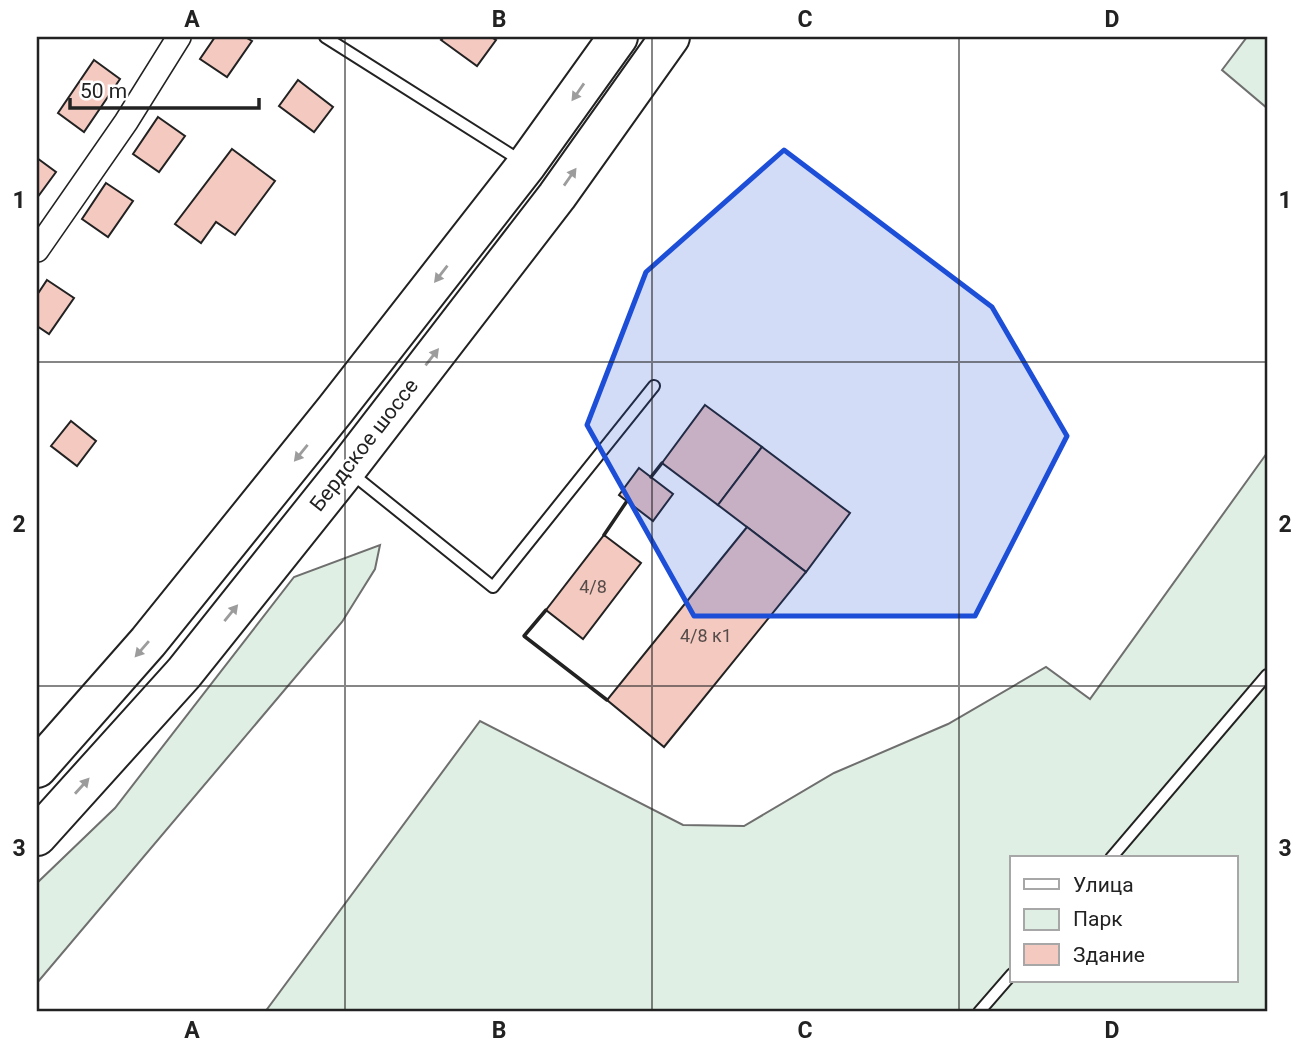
<svg xmlns="http://www.w3.org/2000/svg" width="1304" height="1049" viewBox="0 0 1304 1049" font-family="Roboto,sans-serif">
<style>
.green{fill:#e0efe3;stroke:#6f6f6f;stroke-width:2;fill-rule:evenodd}
.building{fill:#f3c9c0;stroke:#222;stroke-width:2}
.lines{fill:none;stroke-linecap:round;stroke-linejoin:round}
.lane-casing{stroke:#222;stroke-width:14}
.street-casing{stroke:#222;stroke-width:26}
.highway-casing{stroke:#222;stroke-width:42}
.lane{stroke:#fff;stroke-width:10}
.street{stroke:#fff;stroke-width:23}
.highway{stroke:#fff;stroke-width:38}
.wall{stroke:#222;stroke-width:3.5}
.oneway{fill:#9c9c9c}
.marked{fill:#1d4ed8;fill-opacity:0.2;stroke:#1d4ed8;stroke-width:5;stroke-linejoin:round}
.grid{fill:none;stroke:#222;stroke-width:2;stroke-opacity:0.55}
.labels{text-anchor:middle;stroke-width:5;stroke-linejoin:round;paint-order:stroke}
.number-label{font-size:18px;fill:#564c4a}
.street-label{font-size:21px;fill:#222;stroke:#fff}
.neatline{fill:none;stroke:#222;stroke-width:2.5}
.grid-label{font-size:23px;text-anchor:middle;font-weight:bold;fill:#222}
</style>
<rect width="100%" height="100%" fill="#fff"/>
<!-- green -->
<g class="green">
<polygon points="1247,37 1267,37 1267,108 1222,70"/>
<path d="M1267,453V1012H265L480,721L683,825L744,826L834,773L948,724L1046,667L1090,699ZM1012,858H1236V981H1012Z"/>
<polygon points="380,545 375,569 342,622 37,983 37,883 115,808 294,577"/>
</g>
<!-- building -->
<g class="building">
<polygon points="215,37 245,37 252,41 227,77 200,59"/>
<polygon points="444,37 491,37 496,40 477,66 441,40"/>
<polygon points="94,60 120,79 84,132 58,113"/>
<polygon points="298,80 333,107 314,132 279,106"/>
<polygon points="158,117 185,136 159,172 133,154"/>
<polygon points="232,149 275,181 235,235 216,222 201,243 175,224"/>
<polygon points="37,158 56,172 37,198"/>
<polygon points="106,183 133,201 108,237 82,219"/>
<polygon points="47,280 74,298 49,334 37,326 37,295"/>
<polygon points="705,405 762,447 718,505 662,463"/>
<polygon points="71,421 96,441 77,466 51,446"/>
<polygon points="762,447 850,513 806,572 718,505"/>
<polygon points="639,468 673,494 653,521 619,495"/>
<polygon points="747,527 806,572 664,747 607,700"/>
<polygon points="604,535 641,563 583,639 546,610"/>
</g>
<g class="lines">
<defs>
<g id="lane">
<polyline points="325,37 521,161"/>
<polyline points="351,473 493,587 654,386"/>
<polyline points="1111,858 1267,675"/>
<polyline points="979,1012 1012,974"/>
</g>
<polyline id="street" points="37,250 126,122 179,37"/>
<g id="highway">
<polyline points="37,768 148,642 335,410 527,164 618,37"/>
<polyline points="37,836 184,673 346,470 557,196 670,37"/>
</g>
</defs>
<!-- lane casing -->
<use href="#lane" class="lane-casing"/>
<!-- street casing -->
<use href="#street" class="street-casing"/>
<!-- highway casing -->
<use href="#highway" class="highway-casing"/>
<!-- lane -->
<use href="#lane" class="lane"/>
<!-- street -->
<use href="#street" class="street"/>
<!-- highway -->
<use href="#highway" class="highway"/>
<!-- wall -->
<g class="wall">
<polyline points="651,477 662,463"/>
<polyline points="604,535 627,501"/>
<polyline points="546,610 524,636 607,700"/>
</g>
</g>
<!-- one-way arrows -->
<defs><path id="oneway-solid" d="M-6-.8H1V-3.2L6.5 0L1 3.2V.8H-6Z" transform="scale(1.75)"/></defs>
<g class="oneway">
<use href="#oneway-solid" transform="translate(578 92) rotate(125)"/>
<use href="#oneway-solid" transform="translate(570 177) rotate(-55)"/>
<use href="#oneway-solid" transform="translate(441 274) rotate(128)"/>
<use href="#oneway-solid" transform="translate(432 357) rotate(-52)"/>
<use href="#oneway-solid" transform="translate(301 453) rotate(129)"/>
<use href="#oneway-solid" transform="translate(231 613) rotate(-51)"/>
<use href="#oneway-solid" transform="translate(142 649) rotate(131)"/>
<use href="#oneway-solid" transform="translate(82 786) rotate(-48)"/>
</g>
<!-- marked area -->
<path class="marked" d="M784,150L992,307L1067,436L975,616H694L587,425L646,272Z"/>
<!-- grid -->
<path class="grid" d="M345,37V1012M652,37V1012M959,37V1012M37,362H1267M37,686H1267"/>
<g class="labels">
<!-- number labels -->
<g class="number-label">
<text x="593" y="593">4/8</text>
<text x="706" y="642">4/8 к1</text>
</g>
<!-- street labels -->
<g class="street-label">
<text transform="translate(364 445) rotate(-52)" y="7">Бердское шоссе</text>
</g>
</g>
<!-- border -->
<rect width="1304" height="1049" fill="none" stroke="#ffffff" stroke-width="77"/>
<!-- legend -->
<rect x="1010" y="856" width="228" height="126" fill="#ffffff" stroke="#a7a7a7" stroke-width="2"/>
<rect x="1024" y="879" width="35" height="10" fill="#ffffff" stroke="#a7a7a7" stroke-width="2"/>
<text x="1073" y="892" font-size="21" fill="#222222">Улица</text>
<rect x="1024" y="909" width="35" height="21" fill="#e0efe3" stroke="#a7a7a7" stroke-width="2"/>
<text x="1073" y="926" font-size="21" fill="#222222">Парк</text>
<rect x="1024" y="944" width="35" height="21" fill="#f3c9c0" stroke="#a7a7a7" stroke-width="2"/>
<text x="1073" y="962" font-size="21" fill="#222222">Здание</text>
<!-- scale -->
<path d="M70 98v10h189v-10" fill="none" stroke="#222222" stroke-width="3.5"/>
<text x="80" y="98" font-size="21" fill="#222222" stroke="#ffffff" stroke-width="5" paint-order="stroke">50 m</text>
<rect x="38" y="38" width="1228" height="972" class="neatline"/>
<g class="grid-label">
<text x="192" y="27">A</text>
<text x="499" y="27">B</text>
<text x="805" y="27">C</text>
<text x="1112" y="27">D</text>
<text x="19" y="208">1</text>
<text x="1285" y="208">1</text>
<text x="19" y="532">2</text>
<text x="1285" y="532">2</text>
<text x="19" y="856">3</text>
<text x="1285" y="856">3</text>
<text x="192" y="1038">A</text>
<text x="499" y="1038">B</text>
<text x="805" y="1038">C</text>
<text x="1112" y="1038">D</text>
</g>
</svg>
